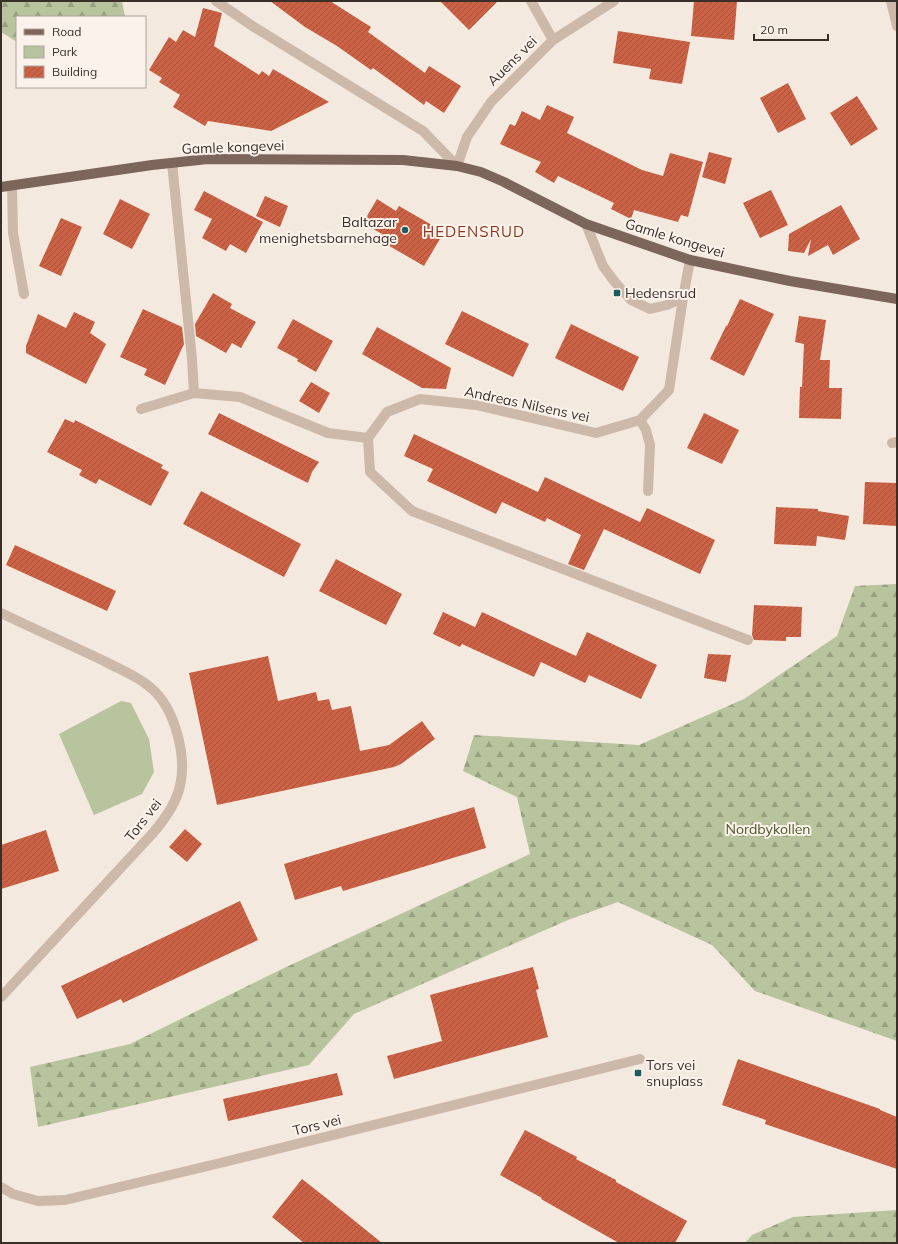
<svg xmlns="http://www.w3.org/2000/svg" width="898" height="1244" viewBox="0 0 898 1244" font-family="Mulish,sans-serif">
<style>
.forest{fill:url(#forest-firs)}
.park{fill:#b8c49d}
.building{fill:url(#building-hatch)}
.lines{fill:none;stroke-linecap:round;stroke-linejoin:round}
.minor{stroke:#cdb9a9;stroke-width:10}
.major{stroke:#7c655a;stroke-width:10}
.poi-dot{fill:#1d5b5e;stroke:#fbf3eb;stroke-width:1.5}
.labels{text-anchor:middle;stroke-width:4;stroke-linejoin:round;paint-order:stroke}
.street-label{font-size:14px;fill:#3a2e29;stroke:#fbf3eb}
.poi-label{font-size:14px;fill:#3a2e29;stroke:#fbf3eb;text-anchor:start}
.park-label{font-size:14px;fill:#4a592c;stroke:#fbf3eb}
.neighbourhood-label{font-size:15px;letter-spacing:1px;fill:#8d361e;stroke:#fbf3eb}
</style>
<defs>
<pattern id="forest-firs" width="22" height="20" patternUnits="userSpaceOnUse"><rect width="22" height="20" fill="#b8c49d"/><path d="M5 1l3.5 6h-7zM16 11l3.5 6h-7z" fill="#97a080"/></pattern>
<pattern id="building-hatch" width="6" height="6" patternUnits="userSpaceOnUse"><rect width="6" height="6" fill="#cb6245"/><path d="M-1 1l2-2M0 6l6-6M5 7l2-2" fill="none" stroke="#a6513a"/></pattern>
</defs>
<rect width="100%" height="100%" fill="#f4e9de"/>
<!-- forest -->
<g class="forest">
<polygon points="1,1 122,1 125,17 17,17 17,42 1,32"/>
<polygon points="897,584 897,1041 755,991 712,945 618,902 568,920 354,1014 309,1065 38,1127 30,1067 130,1044 284,968 530,854 517,797 463,771 474,735 639,745 744,699 837,636 855,586"/>
<polygon points="897,1210 897,1243 745,1243 752,1235 793,1217"/>
</g>
<!-- park -->
<polygon class="park" points="121,701 131,703 149,739 154,772 142,794 94,815 59,734"/>
<!-- building -->
<g class="building">
<polygon points="270,1 330,1 371,27 368,32 425,73 429,66 461,86 444,113 426,101 424,105 373,68 371,70 337,46 305,27"/>
<polygon points="440,1 498,1 469,30"/>
<polygon points="694,1 737,1 734,40 691,36"/>
<polygon points="203,8 222,13 214,46 259,75 262,71 269,76 273,69 329,102 271,131 208,121 205,126 173,107 180,95 159,82 162,78 149,70 169,37 176,42 183,30 195,37"/>
<polygon points="618,31 690,42 682,84 649,79 651,69 613,63"/>
<polygon points="788,83 806,119 778,133 760,98"/>
<polygon points="857,96 878,129 851,146 830,113"/>
<polygon points="547,105 574,117 567,133 642,170 663,176 670,153 703,162 688,217 681,215 678,222 634,210 631,219 611,209 614,203 558,176 554,183 535,172 541,162 500,144 510,124 515,126 522,111 540,120"/>
<polygon points="709,152 732,158 725,184 702,177"/>
<polygon points="771,190 788,225 760,238 743,203"/>
<polygon points="204,191 263,222 246,253 230,244 226,251 202,238 212,219 194,210"/>
<polygon points="265,196 288,206 280,227 256,216"/>
<polygon points="120,199 150,214 132,249 103,234"/>
<polygon points="377,199 396,211 399,206 444,232 424,266 379,240 382,234 363,223"/>
<polygon points="841,205 860,239 833,255 828,245 808,256 811,239 804,253 788,251 789,234"/>
<polygon points="61,218 82,227 61,276 39,266"/>
<polygon points="213,293 232,304 230,308 256,322 241,348 232,343 226,353 196,336 195,324"/>
<polygon points="740,299 774,314 744,376 710,359 726,326 727,326"/>
<polygon points="143,309 182,327 184,344 165,385 144,375 147,369 120,357"/>
<polygon points="462,311 529,344 513,377 445,344"/>
<polygon points="74,312 95,322 90,333 106,344 86,384 26,353 26,346 38,314 66,328"/>
<polygon points="799,316 826,320 820,360 830,360 829,388 842,388 841,419 799,418 800,387 802,387 804,344 795,342"/>
<polygon points="293,319 333,341 316,372 297,361 298,359 277,348"/>
<polygon points="571,324 639,357 623,391 555,358"/>
<polygon points="377,327 451,368 446,389 422,388 362,354"/>
<polygon points="311,382 330,393 319,413 299,401"/>
<polygon points="219,413 319,462 312,472 308,483 208,434"/>
<polygon points="704,413 739,430 722,464 687,448"/>
<polygon points="65,419 74,423 75,420 163,465 161,468 169,472 151,506 99,479 96,484 79,475 82,470 47,452"/>
<polygon points="414,434 538,492 545,477 640,522 647,508 715,540 700,574 604,529 584,570 568,564 581,535 547,518 545,522 502,502 496,514 427,481 433,469 404,456"/>
<polygon points="865,482 897,483 897,526 863,524"/>
<polygon points="201,491 301,544 284,577 183,524"/>
<polygon points="776,507 818,509 818,511 849,516 845,540 817,536 816,546 774,544"/>
<polygon points="15,545 116,591 107,611 6,565"/>
<polygon points="336,559 402,594 386,625 319,591"/>
<polygon points="754,605 802,607 801,637 786,637 786,641 754,640 752,635"/>
<polygon points="443,612 475,627 482,612 576,656 587,632 657,665 641,699 589,675 585,683 541,662 534,677 462,644 460,647 433,634"/>
<polygon points="708,654 731,655 726,682 704,678"/>
<polygon points="268,656 278,701 316,692 318,701 329,699 332,710 351,706 360,751 389,745 422,721 435,739 401,764 394,767 217,805 189,673"/>
<polygon points="474,807 486,848 343,891 341,886 295,900 284,864"/>
<polygon points="185,829 202,844 187,862 169,847"/>
<polygon points="46,830 59,871 1,889 1,845"/>
<polygon points="240,901 258,940 123,1003 121,999 77,1019 61,986"/>
<polygon points="533,967 539,989 536,990 548,1037 394,1079 387,1056 442,1041 430,995"/>
<polygon points="738,1059 880,1109 880,1110 897,1117 897,1169 765,1124 766,1120 722,1105"/>
<polygon points="337,1073 343,1095 228,1121 223,1099"/>
<polygon points="525,1130 577,1157 576,1159 616,1180 616,1182 687,1221 675,1243 619,1243 571,1216 541,1199 542,1198 500,1175"/>
<polygon points="302,1179 330,1201 382,1243 304,1243 272,1217"/>
</g>
<g class="lines">
<!-- minor -->
<g class="minor">
<polyline points="216,1 254,27 423,131 457,166 467,137 491,102 553,40 614,1"/>
<polyline points="531,1 553,40"/>
<polyline points="891,1 897,26"/>
<polyline points="172,163 192,359 194,393"/>
<polyline points="12,187 13,233 24,294"/>
<polyline points="586,224 603,266 614,281 631,300 650,309 667,305 683,298"/>
<polyline points="690,260 683,298 669,390 640,420 596,433 476,405 420,399 387,412 368,438 370,472 412,511 748,640"/>
<polyline points="141,409 194,393 240,397 328,433 368,438"/>
<polyline points="640,420 646,430 650,445 648,491"/>
<polyline points="892,443 897,442"/>
<path d="M1,613C36,630 71,645 106,662C121,670 138,676 151,688C175,708 187,756 180,786C176,804 165,819 153,833L1,997"/>
<polyline points="1,1187 13,1194 38,1201 65,1200 212,1165 640,1059"/>
</g>
<!-- major -->
<polyline class="major" points="1,187 152,165 208,159 403,160 457,166 481,172 504,182 586,224 690,260 790,281 897,299"/>
</g>
<!-- markers -->
<g class="poi-dot">
<circle cx="405" cy="230" r="4"/>
<rect x="613" y="289" width="8" height="8" rx="2"/>
<rect x="634" y="1069" width="8" height="8" rx="2"/>
</g>
<g class="labels">
<!-- street labels -->
<g class="street-label">
<text transform="translate(512 61) rotate(-45)" y="5">Auens vei</text>
<text transform="translate(233 147) rotate(-2)" y="5">Gamle kongevei</text>
<text transform="translate(675 238) rotate(17)" y="5">Gamle kongevei</text>
<text transform="translate(527 404) rotate(12)" y="5">Andreas Nilsens vei</text>
<text transform="translate(143 820) rotate(-52)" y="5">Tors vei</text>
<text transform="translate(317 1125) rotate(-14)" y="5">Tors vei</text>
</g>
<!-- poi labels -->
<g class="poi-label">
<text x="397" y="227" text-anchor="end">Baltazar<tspan x="397" dy="16">menighetsbarnehage</tspan></text>
<text x="625" y="298">Hedensrud</text>
<text x="646" y="1070">Tors vei<tspan x="646" dy="16">snuplass</tspan></text>
</g>
<!-- park labels -->
<g class="park-label">
<text x="768" y="834">Nordbykollen</text>
</g>
<!-- neighbourhood labels -->
<g class="neighbourhood-label">
<text x="474" y="237">HEDENSRUD</text>
</g>
</g>
<!-- border -->
<rect width="898" height="1244" fill="none" stroke="#3a2e29" stroke-width="4"/>
<!-- legend -->
<rect x="16" y="16" width="130" height="72" fill="#fbf3eb" stroke="#aea49d"/>
<rect x="24" y="29" width="20" height="6" fill="#7c655a" stroke="#aea49d"/>
<text x="52" y="36" font-size="12" fill="#3a2e29">Road</text>
<rect x="24" y="46" width="20" height="12" fill="#b8c49d" stroke="#aea49d"/>
<text x="52" y="56" font-size="12" fill="#3a2e29">Park</text>
<rect x="24" y="66" width="20" height="12" fill="url(#building-hatch)" stroke="#aea49d"/>
<text x="52" y="76" font-size="12" fill="#3a2e29">Building</text>
<!-- scale -->
<path d="M754 34v6h74v-6" fill="none" stroke="#3a2e29" stroke-width="2"/>
<text x="760" y="34" font-size="12" fill="#3a2e29" stroke="#fbf3eb" stroke-width="3" paint-order="stroke">20 m</text>
</svg>
